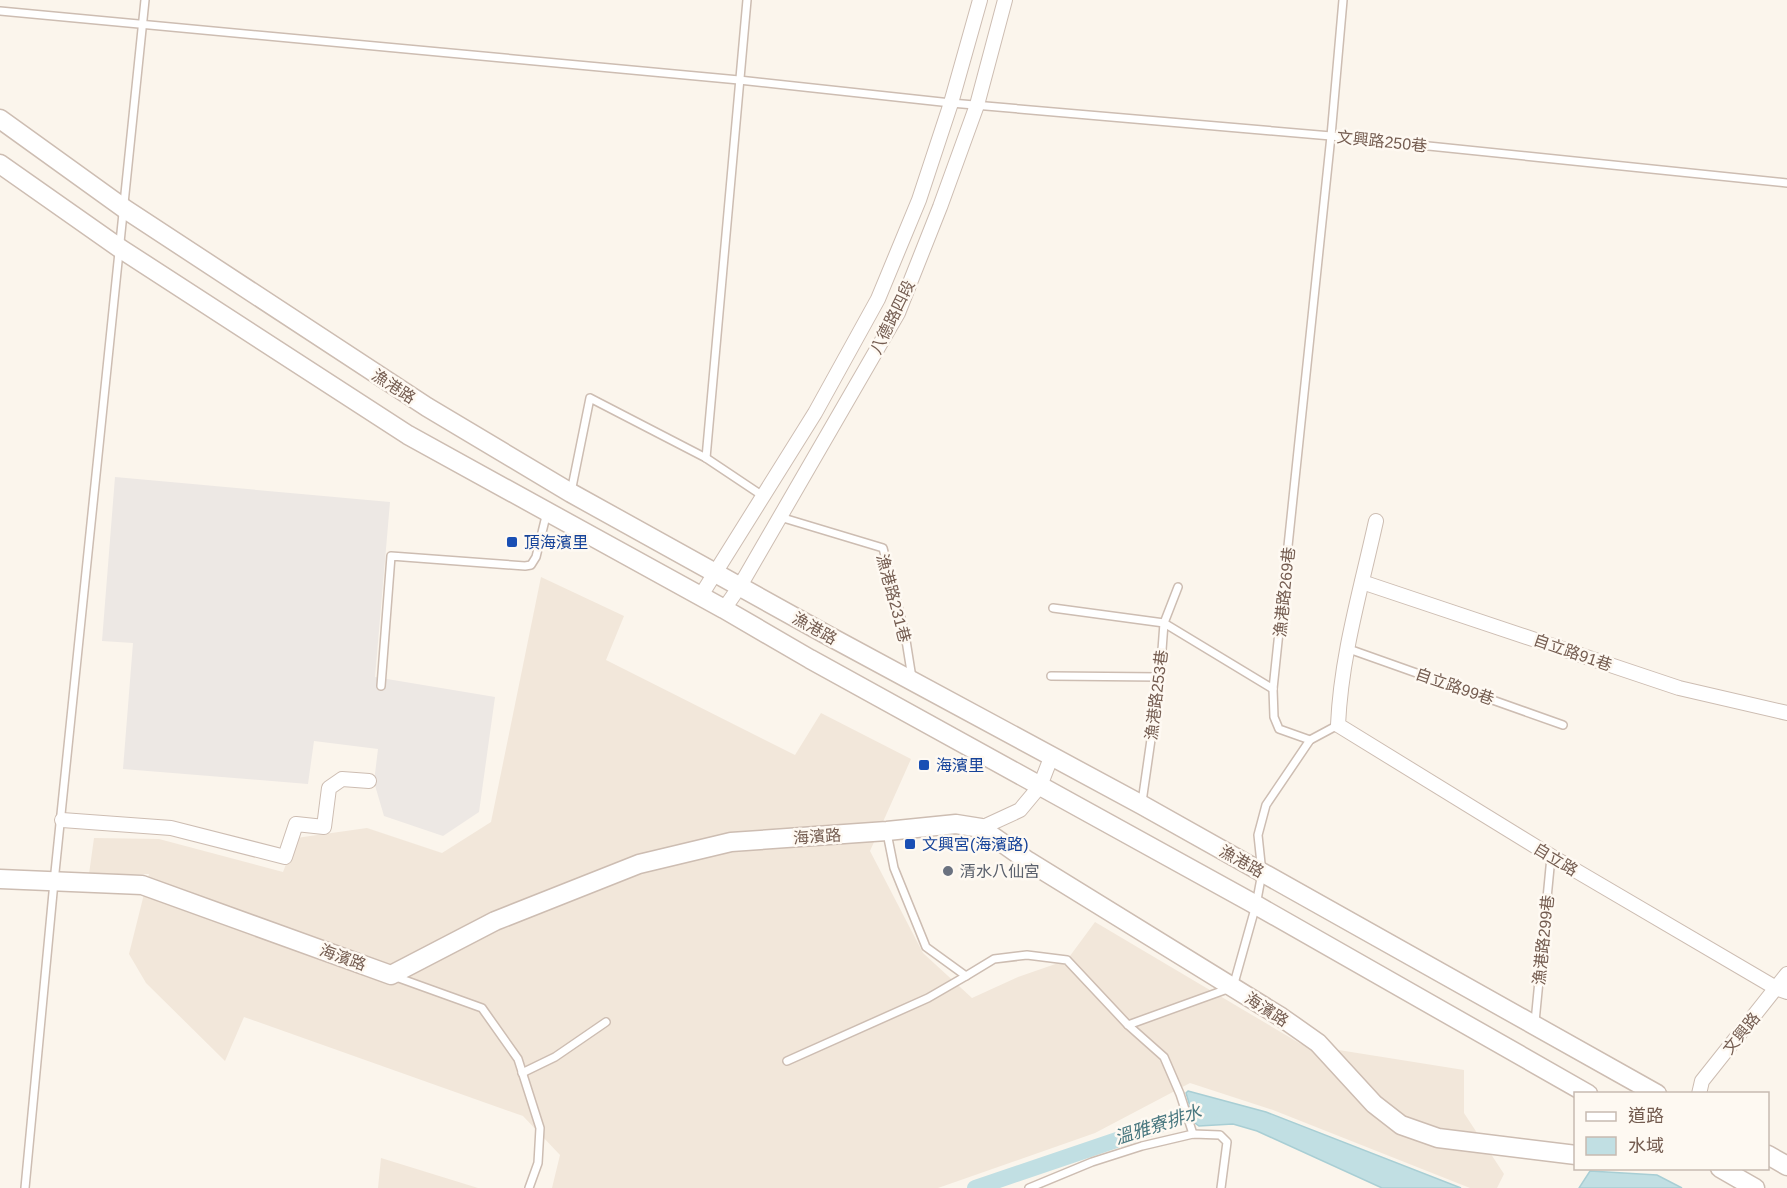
<svg xmlns="http://www.w3.org/2000/svg" width="1787" height="1188" viewBox="0 0 1787 1188" font-family="Helvetica,'Noto Sans TC',sans-serif">
<style>
.residential{fill:#f2e7da}
.industrial{fill:#ede8e4}
.water{fill:#c1dfe3;stroke:#a8ced4;stroke-width:1.5}
.lines{fill:none;stroke-linecap:round;stroke-linejoin:round}
.canal{stroke:#c1dfe3;stroke-width:16}
.service-casing{stroke:#cdbdb2;stroke-width:10}
.minor-casing{stroke:#cdbdb2;stroke-width:16}
.tertiary-casing{stroke:#cdbdb2;stroke-width:21}
.service{stroke:#fff;stroke-width:7}
.minor{stroke:#fff;stroke-width:14}
.tertiary{stroke:#fff;stroke-width:18}
.transit-dot{fill:#1a4fb4;stroke:#fef9f2;stroke-width:2}
.worship-dot{fill:#6b7280;stroke:#fef9f2;stroke-width:2}
.labels{text-anchor:middle;stroke-width:5;stroke-linejoin:round;paint-order:stroke}
.street-label{font-size:16px;fill:#745c50;stroke:#fef9f2}
.transit-label{font-size:16px;fill:#164399;stroke:#fef9f2;text-anchor:start}
.worship-label{font-size:16px;fill:#5b616d;stroke:#fef9f2;text-anchor:start}
.water-label{font-size:18px;font-style:italic;fill:#48777f;stroke:#fef9f2}
</style>
<rect width="100%" height="100%" fill="#fbf5ec"/>
<!-- residential -->
<g class="residential">
<polygon points="541,577 624,616 606,660 795,755 821,713 911,759 870,851 923,953 972,998 1018,977 1067,960 1095,922 1301,1044 1464,1070 1464,1113 1504,1174 1497,1188 1470,1188 1273,1110 1190,1083 1095,1133 938,1188 552,1188 560,1155 523,1116 244,1017 225,1061 146,983 129,954 149,874 89,874 94,838 159,839 283,872 296,838 367,828 442,853 491,822"/>
<polygon points="381,1158 478,1188 378,1188"/>
</g>
<!-- industrial -->
<polygon class="industrial" points="115,477 390,502 375,677 495,697 479,812 443,836 384,816 374,782 378,749 314,741 308,784 123,769 133,643 102,641"/>
<!-- water -->
<g class="water">
<polygon points="1188,1091 1266,1112 1461,1188 1382,1188 1257,1131 1233,1124 1199,1126 1195,1123 1186,1093"/>
<polygon points="1590,1171 1657,1175 1682,1188 1579,1188"/>
</g>
<g class="lines">
<!-- canal -->
<polyline class="canal" points="975,1188 1149,1129 1205,1107 1212,1110"/>
<defs>
<g id="service">
<polyline points="0,11 739,80 951,103 1331,136 1787,183"/>
<polyline points="706,458 747,0"/>
<polyline points="571,492 590,398 706,458 763,496"/>
<polyline points="780,517 883,548 905,634 912,678"/>
<polyline points="1053,608 1164,623 1273,689"/>
<polyline points="1346,648 1563,725"/>
<polyline points="1051,676 1160,677"/>
<polyline points="381,686 391,556 525,566 531,565 536,557 547,512"/>
<polyline points="1310,740 1279,729 1274,717 1273,689 1331,136 1343,0"/>
<polyline points="1142,802 1160,677 1164,623 1178,587"/>
<polyline points="887,833 894,868 926,947 966,976 994,959 1027,955 1067,960 1128,1025 1164,1057 1180,1094 1193,1134"/>
<polyline points="396,977 482,1008 518,1059 540,1128 538,1163 529,1188"/>
<polyline points="1535,1022 1551,857"/>
<polyline points="1128,1025 1233,987 1256,905 1262,873 1258,835 1266,805 1310,740 1338,725"/>
<polyline points="787,1061 928,998 966,976"/>
<polyline points="522,1073 555,1057 606,1022"/>
<polyline points="25,1188 54,882 145,0"/>
<polyline points="1029,1188 1092,1162 1142,1146 1193,1134 1220,1135 1227,1142 1221,1188"/>
</g>
<g id="minor">
<path d="M1376,521C1361,589 1341,656 1338,725L1551,856L1776,988L1787,992"/>
<polyline points="1362,582 1679,688 1787,713"/>
<polyline points="700,597 815,413 878,299 919,200 951,103 980,0"/>
<polyline points="724,609 740,586 898,313 940,207 977,105 1005,0"/>
<polyline points="62,820 171,828 285,857 296,824 324,827 329,788 342,779 369,781"/>
<polyline points="981,828 1020,810 1040,786 1052,755"/>
<polyline points="1699,1094 1702,1081 1787,974"/>
</g>
<g id="tertiary">
<polyline points="0,119 125,209 427,407 571,493 827,635 1142,805 1657,1094"/>
<polyline points="0,164 121,249 408,435 724,609 810,659 1256,905 1588,1094"/>
<polyline points="0,879 142,885 391,975 495,921 639,864 731,842 887,831 956,824 981,828 1028,861 1281,1017 1318,1043 1374,1104 1401,1125 1438,1138 1576,1155"/>
<polyline points="1768,1155 1787,1166"/>
<polyline points="1720,1168 1755,1188"/>
</g>
</defs>
<!-- service casing -->
<use href="#service" class="service-casing"/>
<!-- minor casing -->
<use href="#minor" class="minor-casing"/>
<!-- tertiary casing -->
<use href="#tertiary" class="tertiary-casing"/>
<!-- service -->
<use href="#service" class="service"/>
<!-- minor -->
<use href="#minor" class="minor"/>
<!-- tertiary -->
<use href="#tertiary" class="tertiary"/>
</g>
<!-- markers -->
<g class="transit-dot">
<rect x="506" y="536" width="12" height="12" rx="3"/>
<rect x="918" y="759" width="12" height="12" rx="3"/>
<rect x="904" y="838" width="12" height="12" rx="3"/>
</g>
<circle class="worship-dot" cx="948" cy="871" r="6"/>
<g class="labels">
<!-- street labels -->
<g class="street-label">
<text transform="translate(1382 141) rotate(6)" y="6">文興路250巷</text>
<text transform="translate(892 317) rotate(-64)" y="6">八德路四段</text>
<text transform="translate(394 386) rotate(33)" y="6">漁港路</text>
<text transform="translate(1284 592) rotate(-84)" y="6">漁港路269巷</text>
<text transform="translate(894 598) rotate(75)" y="6">漁港路231巷</text>
<text transform="translate(815 628) rotate(29)" y="6">漁港路</text>
<text transform="translate(1573 652) rotate(19)" y="6">自立路91巷</text>
<text transform="translate(1455 686) rotate(19)" y="6">自立路99巷</text>
<text transform="translate(1156 695) rotate(-83)" y="6">漁港路253巷</text>
<text transform="translate(817 836) rotate(-4)" y="6">海濱路</text>
<text transform="translate(1556 859) rotate(31)" y="6">自立路</text>
<text transform="translate(1242 861) rotate(29)" y="6">漁港路</text>
<text transform="translate(1543 940) rotate(-84)" y="6">漁港路299巷</text>
<text transform="translate(343 957) rotate(20)" y="6">海濱路</text>
<text transform="translate(1267 1009) rotate(33)" y="6">海濱路</text>
<text transform="translate(1741 1033) rotate(-51)" y="6">文興路</text>
</g>
<!-- transit labels -->
<g class="transit-label">
<text x="524" y="548">頂海濱里</text>
<text x="936" y="771">海濱里</text>
<text x="922" y="850">文興宮(海濱路)</text>
</g>
<!-- worship labels -->
<g class="worship-label">
<text x="960" y="877">清水八仙宮</text>
</g>
<!-- water labels -->
<g class="water-label">
<text transform="translate(1158 1125) rotate(-18)" y="6">溫雅寮排水</text>
</g>
</g>
<!-- legend -->
<rect x="1574" y="1092" width="195" height="78" fill="#fef9f2" stroke="#c7bab1" stroke-width="1.5"/>
<rect x="1586" y="1112" width="30" height="9" fill="#ffffff" stroke="#c7bab1" stroke-width="1.5"/>
<text x="1628" y="1122" font-size="18" fill="#745c50">道路</text>
<rect x="1586" y="1137" width="30" height="18" fill="#c1dfe3" stroke="#c7bab1" stroke-width="1.5"/>
<text x="1628" y="1152" font-size="18" fill="#745c50">水域</text>
</svg>
